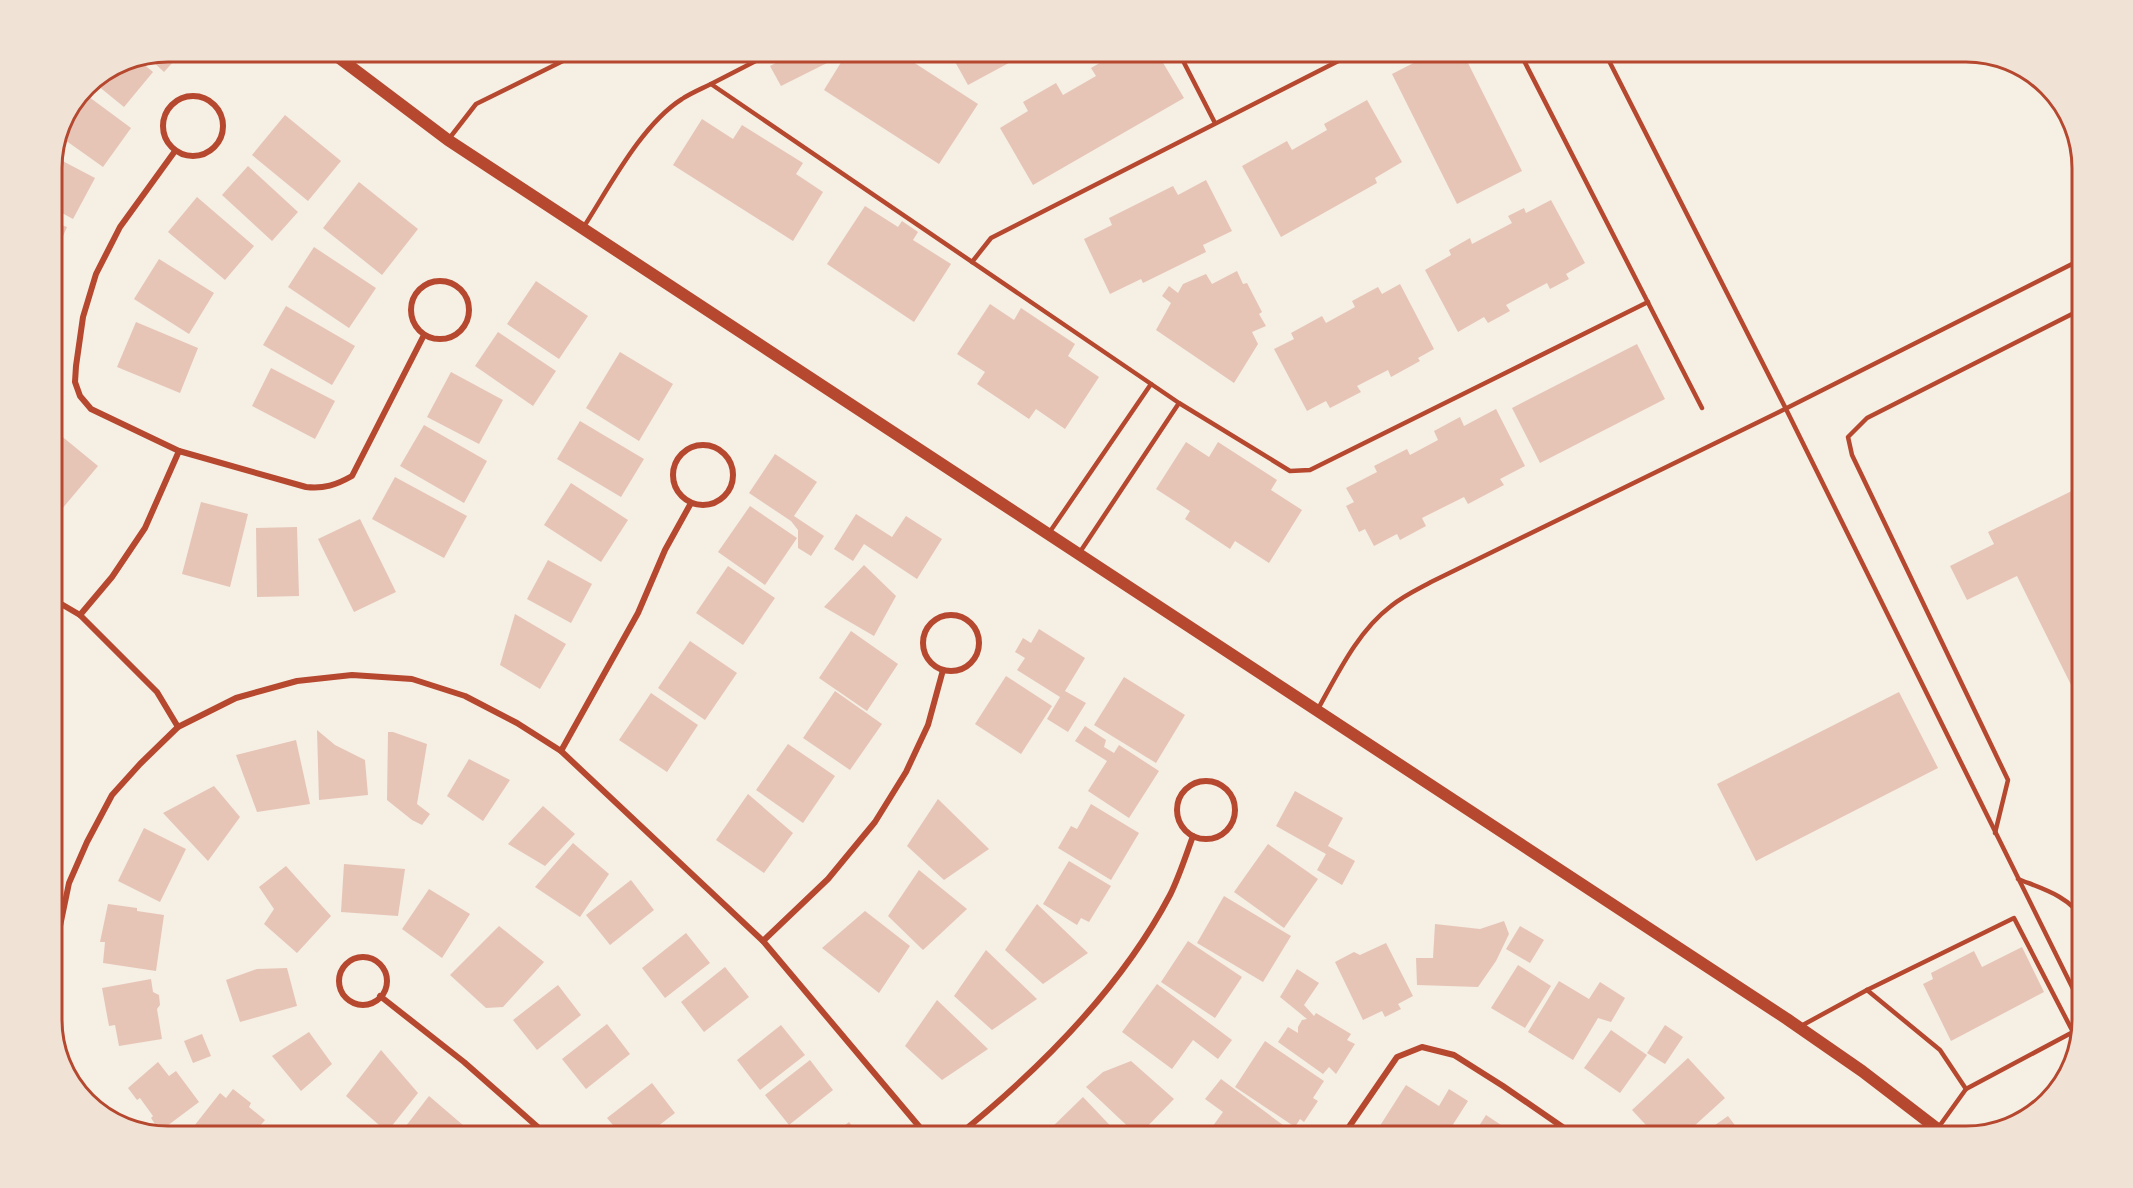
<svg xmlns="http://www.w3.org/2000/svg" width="2133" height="1188" viewBox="0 0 2133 1188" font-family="Cabin,sans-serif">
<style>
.building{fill:#e6c5b7}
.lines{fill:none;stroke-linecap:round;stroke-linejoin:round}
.service{stroke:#b5482f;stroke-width:4.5}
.minor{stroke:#b5482f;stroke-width:6}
.secondary{stroke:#b5482f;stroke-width:12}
.rim{fill:none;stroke:#b5482f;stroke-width:3}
</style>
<rect width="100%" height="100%" fill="#f6efe4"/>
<!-- building -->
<g class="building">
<polygon points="168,51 183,51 164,72 146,55"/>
<polygon points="799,51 831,51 835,59 781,86 770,66"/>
<polygon points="848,51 896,51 978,104 939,164 824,90"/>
<polygon points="949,51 1031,51 968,85"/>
<polygon points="1120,51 1127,61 1144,51 1156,51 1184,98 1033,185 1000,128 1028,111 1023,102 1056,83 1063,95 1096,76 1091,68"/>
<polygon points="1437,51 1462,51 1522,171 1457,204 1392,74"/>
<polygon points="135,57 153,72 124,107 92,81 124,60"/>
<polygon points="81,91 131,128 103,167 58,135 63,117"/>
<polygon points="1367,100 1402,162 1375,178 1377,183 1281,237 1242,166 1287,141 1292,150 1327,130 1324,124"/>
<polygon points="285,115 341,161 308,201 252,155"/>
<polygon points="702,119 733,139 742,125 803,163 796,174 823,192 793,241 673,165"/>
<polygon points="53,156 95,178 73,219 51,207"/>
<polygon points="248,166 298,212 272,241 222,195"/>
<polygon points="1206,180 1232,231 1203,245 1206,252 1143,283 1141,279 1110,294 1084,239 1112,225 1109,218 1173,186 1178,195"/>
<polygon points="359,182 418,229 382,275 323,228"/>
<polygon points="197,197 254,246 225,280 168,232"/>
<polygon points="1551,200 1585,263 1566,274 1569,279 1550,289 1547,283 1506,305 1510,311 1488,323 1484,317 1458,332 1425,270 1451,255 1449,250 1470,238 1472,244 1512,223 1508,216 1524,208 1526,213"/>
<polygon points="865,206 898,227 902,221 918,232 913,240 951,264 914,322 827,264"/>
<polygon points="51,221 67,227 51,264"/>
<polygon points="314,247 376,288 349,328 288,287"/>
<polygon points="159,259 214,293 189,334 134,299"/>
<polygon points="1237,271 1243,284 1247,283 1262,312 1259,314 1266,326 1252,332 1258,344 1234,383 1156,330 1171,303 1162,296 1169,286 1178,293 1183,284 1206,274 1212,284"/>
<polygon points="536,281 588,316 559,359 507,324"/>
<polygon points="1400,284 1434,349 1418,358 1420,361 1391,377 1388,370 1357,386 1361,392 1330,408 1326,401 1307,411 1274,349 1294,339 1291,333 1322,316 1326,323 1355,307 1352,301 1378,287 1382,294"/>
<polygon points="990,304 1014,320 1021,308 1075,344 1068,356 1099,377 1065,429 1036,409 1029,419 977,384 985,372 957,354"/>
<polygon points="286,306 355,346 332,385 263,345"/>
<polygon points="136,322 198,348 180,393 117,367"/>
<polygon points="498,332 556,371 533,406 475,366"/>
<polygon points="1637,344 1665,399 1540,463 1512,408"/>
<polygon points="620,352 673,384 639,441 586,408"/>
<polygon points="271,368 335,401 315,439 252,406"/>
<polygon points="451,372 503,400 479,444 427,417"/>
<polygon points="1496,409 1525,466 1500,479 1504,485 1468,504 1464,497 1422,518 1426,526 1400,540 1397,534 1374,546 1365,529 1359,532 1346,506 1354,502 1346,488 1377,472 1374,466 1407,449 1410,455 1438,440 1434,431 1460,417 1464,426"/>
<polygon points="580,421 644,459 621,497 557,459"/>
<polygon points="424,425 487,461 464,503 400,466"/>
<polygon points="59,434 98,466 51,522 51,443"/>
<polygon points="1186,442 1209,457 1218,442 1277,480 1271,490 1302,510 1269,563 1235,541 1230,549 1185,519 1190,511 1156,489"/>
<polygon points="775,454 817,482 794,516 824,536 811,556 798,548 798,530 791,521 749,493"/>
<polygon points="395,477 467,516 444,558 372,519"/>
<polygon points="571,483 628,520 601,562 544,525"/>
<polygon points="2082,486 2082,707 2017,576 1967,600 1950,566 1994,544 1988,532"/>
<polygon points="201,502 248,514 230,587 182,574"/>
<polygon points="750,506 797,538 765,585 718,552"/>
<polygon points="856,514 892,537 906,516 942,539 917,579 864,544 853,561 834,549"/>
<polygon points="360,519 396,592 354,612 318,539"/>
<polygon points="297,527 299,596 257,597 256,528"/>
<polygon points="548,560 592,584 571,623 527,599"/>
<polygon points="864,565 896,596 874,636 824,607"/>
<polygon points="728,566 775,598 743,645 696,613"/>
<polygon points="515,614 566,644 540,689 500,665"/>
<polygon points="1039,629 1085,658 1065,691 1086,703 1068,732 1047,719 1060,697 1017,670 1025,658 1015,652 1023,638 1031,643"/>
<polygon points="851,631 898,664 867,711 819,678"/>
<polygon points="690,641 737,673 705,720 658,688"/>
<polygon points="1006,676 1052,706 1021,754 975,724"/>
<polygon points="1124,677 1185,715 1156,763 1094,725"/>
<polygon points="835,691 882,724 850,770 803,738"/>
<polygon points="1899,692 1938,768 1756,861 1717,784"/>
<polygon points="651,693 698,725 667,772 619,740"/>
<polygon points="1085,726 1106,740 1104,747 1114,753 1119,745 1159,771 1129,818 1088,791 1107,761 1075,741"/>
<polygon points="317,730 335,745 365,760 368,795 319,800"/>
<polygon points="388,732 393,732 427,744 417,804 430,814 422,825 412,820 387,800"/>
<polygon points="296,740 310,804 257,812 236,755"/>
<polygon points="788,744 835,776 803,823 756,790"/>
<polygon points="469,759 510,780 483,821 447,796"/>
<polygon points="214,786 240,817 208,861 163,813"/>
<polygon points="1295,791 1343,818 1328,846 1355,861 1342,885 1317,870 1326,854 1276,826"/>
<polygon points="748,794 793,833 764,873 716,840"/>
<polygon points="938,799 989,849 944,880 907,846"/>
<polygon points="1091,804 1139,833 1111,880 1058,848 1071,826 1077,829"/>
<polygon points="543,806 575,834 545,866 508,844"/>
<polygon points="144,828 186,849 160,902 118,881"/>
<polygon points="573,843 609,874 580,917 535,887"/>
<polygon points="1268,844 1318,879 1284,928 1234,892"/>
<polygon points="1069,861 1111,886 1089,922 1081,918 1077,925 1043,904"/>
<polygon points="344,864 405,869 398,916 341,912"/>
<polygon points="286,866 331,916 297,953 264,924 274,909 259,887"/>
<polygon points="919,870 967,909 923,950 888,916"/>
<polygon points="631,880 654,910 610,945 586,915"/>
<polygon points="429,889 470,914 442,958 402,929"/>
<polygon points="1224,896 1291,936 1263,982 1197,943"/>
<polygon points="108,904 137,908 137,911 164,915 156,971 103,963 105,942 100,942"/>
<polygon points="1037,904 1088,953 1043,984 1005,950"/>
<polygon points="865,911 910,946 879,993 822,948"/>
<polygon points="1504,921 1509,934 1496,961 1478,987 1417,985 1416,958 1433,958 1435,924 1480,929"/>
<polygon points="499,926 544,962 503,1007 486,1008 450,975"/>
<polygon points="1520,926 1544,940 1530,963 1506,949"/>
<polygon points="686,933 710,963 665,998 642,968"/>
<polygon points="1188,941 1242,977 1215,1018 1161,982"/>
<polygon points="1386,943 1413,996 1398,1004 1401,1009 1385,1017 1382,1011 1363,1020 1335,962 1354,952 1360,955"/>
<polygon points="2022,947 2044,992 1951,1041 1923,984 1933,979 1931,973 1974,951 1982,967"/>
<polygon points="986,950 1037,999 992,1030 954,996"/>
<polygon points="1518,965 1551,986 1525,1028 1491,1008"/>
<polygon points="725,967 749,997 704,1032 681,1002"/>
<polygon points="287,968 297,1006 240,1022 226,980 257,969"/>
<polygon points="1297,969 1319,983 1304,1005 1314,1016 1316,1013 1351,1034 1347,1040 1355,1044 1336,1074 1329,1067 1323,1074 1278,1042 1288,1027 1298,1033 1298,1027 1302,1020 1307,1019 1280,997"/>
<polygon points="151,979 153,992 159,995 160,1005 157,1009 162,1039 119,1046 115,1025 109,1026 102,988"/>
<polygon points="1559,981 1589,999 1600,982 1625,998 1611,1022 1598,1018 1573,1060 1528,1032"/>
<polygon points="1157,984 1232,1040 1218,1059 1193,1040 1172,1069 1122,1032"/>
<polygon points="558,985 581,1015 537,1050 513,1020"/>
<polygon points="937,1000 988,1049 942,1080 905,1046"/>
<polygon points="607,1024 630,1054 586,1089 562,1059"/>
<polygon points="781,1025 805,1055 760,1090 737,1060"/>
<polygon points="1665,1025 1683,1037 1665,1064 1647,1053"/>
<polygon points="1611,1030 1647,1055 1620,1093 1584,1068"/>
<polygon points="309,1032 332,1064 301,1091 272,1056"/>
<polygon points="202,1034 211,1056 193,1063 184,1041"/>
<polygon points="1265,1041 1324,1081 1313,1098 1318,1101 1304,1122 1300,1119 1295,1127 1235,1087"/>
<polygon points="381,1050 418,1093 387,1132 346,1096"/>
<polygon points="1688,1058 1725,1098 1682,1137 1657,1137 1632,1110"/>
<polygon points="810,1060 833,1090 789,1125 765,1095"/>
<polygon points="1131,1061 1174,1099 1138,1136 1086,1087 1103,1072"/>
<polygon points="158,1062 169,1076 176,1071 199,1102 163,1129 160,1125 157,1127 151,1118 153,1116 140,1098 137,1100 128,1088"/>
<polygon points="1221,1079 1287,1128 1281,1137 1205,1137 1223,1112 1205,1099"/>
<polygon points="652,1083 675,1113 644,1137 623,1137 607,1118"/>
<polygon points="1406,1085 1439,1106 1449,1089 1468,1101 1445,1137 1384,1137 1376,1132"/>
<polygon points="233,1089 251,1103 249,1107 265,1120 251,1137 199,1137 191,1130 220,1093 226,1098"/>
<polygon points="429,1096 471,1132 466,1137 402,1137 399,1135"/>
<polygon points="1083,1097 1121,1137 1049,1137 1046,1133"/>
<polygon points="1486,1115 1519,1137 1472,1137"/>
<polygon points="1728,1116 1737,1128 1725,1137 1698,1137"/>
<polygon points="849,1122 861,1137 830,1137"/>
<polygon points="1773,1128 1779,1137 1761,1137"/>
</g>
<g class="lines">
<!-- service -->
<g class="service">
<polyline points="775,51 711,84 1179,403 1290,471 1310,470 1648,302"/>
<polyline points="1178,51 1215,123"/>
<polyline points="1519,51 1702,408"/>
<polyline points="1604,51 1786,409 2082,1007"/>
<polyline points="448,140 476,104 583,51"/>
<path d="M583,228C609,188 641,125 682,99C691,93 701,89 711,84"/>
<polyline points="972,262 991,238 1358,51"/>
<polyline points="1049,533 1151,384"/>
<polyline points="1080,552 1179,403"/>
<path d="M1318,709C1338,673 1358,631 1391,606C1403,596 1418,589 1431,582L1777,413L2082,259"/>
<polyline points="1995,833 2008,780 1852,455 1848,437 1867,418 2082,309"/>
<path d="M2018,879C2040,888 2070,896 2082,919"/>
<polyline points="1867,990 1940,1050 1966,1089"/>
<polyline points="1801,1026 1867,990 2014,918 2073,1032 1966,1089 1938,1128"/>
</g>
<!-- minor -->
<g class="minor">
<circle cx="193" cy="126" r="30"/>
<path d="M175,151L120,227L96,274L83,317L76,366L75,382L80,396L91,409L179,451L306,487C324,489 336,485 352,476L424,335"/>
<circle cx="440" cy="310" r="29"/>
<circle cx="703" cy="475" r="30"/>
<polyline points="51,598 80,615 157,692 178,727"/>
<circle cx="951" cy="643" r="28"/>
<polyline points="80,615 112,577 145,528 179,451"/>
<polyline points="561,751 638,613 665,550 691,503"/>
<circle cx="1206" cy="810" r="29"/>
<polyline points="763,941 828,879 875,822 906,772 928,725 943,670"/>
<circle cx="363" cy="981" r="24"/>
<polyline points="380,996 464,1062 549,1137"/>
<polyline points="79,1092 72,1078 58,1032 56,983 59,931 69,883 87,842 112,795 140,764 178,727 236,698 297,681 352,675 412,679 465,696 517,723 561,751 763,941 928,1137"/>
<path d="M956,1137C1038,1071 1120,990 1170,895C1179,877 1186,855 1193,836"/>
<polyline points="1342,1137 1397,1057 1422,1047 1454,1055 1503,1086 1577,1137"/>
</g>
<!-- secondary -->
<polyline class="secondary" points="330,51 448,140 1787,1019 1862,1071 1948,1137"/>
</g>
<!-- crop -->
<path d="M0 0H2133V1188H0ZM168 62H1966A106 106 0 0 1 2072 168V1020A106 106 0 0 1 1966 1126H168A106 106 0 0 1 62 1020V168A106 106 0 0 1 168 62Z" fill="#f1e2d6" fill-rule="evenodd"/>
<path class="rim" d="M168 62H1966A106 106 0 0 1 2072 168V1020A106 106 0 0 1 1966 1126H168A106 106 0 0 1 62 1020V168A106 106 0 0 1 168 62Z"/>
</svg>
